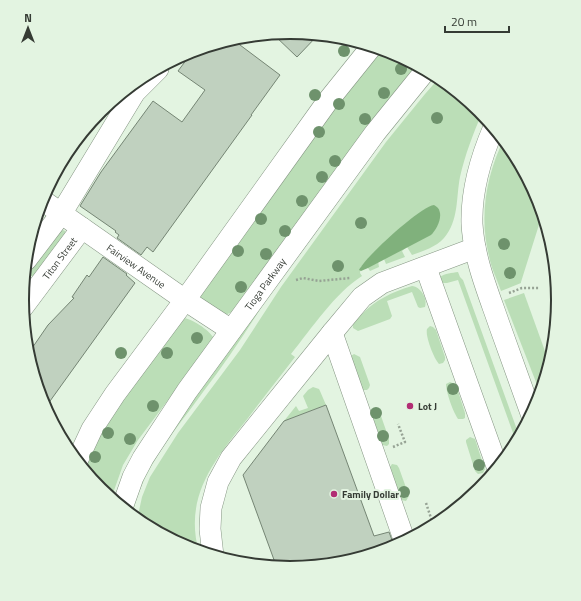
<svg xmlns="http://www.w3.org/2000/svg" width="581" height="601" viewBox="0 0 581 601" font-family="'Titillium Web',sans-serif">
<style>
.green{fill:#bbdeb7}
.water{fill:#80b17c}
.building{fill:#c0d1bf;stroke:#758574}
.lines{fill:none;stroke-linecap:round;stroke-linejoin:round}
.minor-casing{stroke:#869684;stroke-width:22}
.path{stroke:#96a294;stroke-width:2.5;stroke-dasharray:2 2;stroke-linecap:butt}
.minor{stroke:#fff;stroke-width:21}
.tree{fill:#6e926c}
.poi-dot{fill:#b22d74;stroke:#e3f4e1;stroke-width:1.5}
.labels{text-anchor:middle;stroke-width:4;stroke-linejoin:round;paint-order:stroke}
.street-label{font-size:10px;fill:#353b34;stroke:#e3f4e1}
.poi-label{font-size:10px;font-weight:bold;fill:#353b34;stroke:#e3f4e1;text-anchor:start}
.rim{fill:none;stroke:#353b34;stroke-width:2}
</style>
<rect width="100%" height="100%" fill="#e3f4e1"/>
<!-- green -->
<g class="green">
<polygon points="380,49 393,53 417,65 359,138 233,311 230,313 225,315 201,299 200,296 307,145"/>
<path d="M440,77L482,113C473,134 465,155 460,177C456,197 459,221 444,238C436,247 423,251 412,255L407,247L402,251L405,257L386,264L384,259L378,261L379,267L370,271L368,268L361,266L360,273L362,276C335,293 312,328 291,354L295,357C279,378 263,398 248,418C216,458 183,496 199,552L188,548L141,524L137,520L142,497L150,477L178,433L240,350L281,287L386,142L425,94Z"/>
<path d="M504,139L514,152L539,198L543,212L521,282V283L501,291C497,279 491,268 489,256C479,217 486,175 504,139Z"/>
<path d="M63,230L65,231L67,234L39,276H24C25,268 55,234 63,230Z"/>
<path d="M458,272L460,277L463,280L520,438L517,444L458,280L447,283H441L440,277C445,273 452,273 458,272Z"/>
<path d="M412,286C421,287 428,299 425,307L420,308L418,307L412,292L387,301L392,316L390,319L358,331L353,328C352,322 357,319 361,315C375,300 392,292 412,286Z"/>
<polygon points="524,293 550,365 541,395 504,300"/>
<path d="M267,298C247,331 226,362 203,392C175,431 142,468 132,516L128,513L146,465Z"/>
<path d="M183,318C191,318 209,330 213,337V340L138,440L123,465L111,499L100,490L84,470L90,455L110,416Z"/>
<path d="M430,326L433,327L436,330L445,357V360L443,363L439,364C434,359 425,336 427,329Z"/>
<polygon points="354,354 360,357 370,385 369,388 367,390 362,390 351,356"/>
<path d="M450,382L455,384L456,385L465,413V418L463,419H458C453,412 446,392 446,384Z"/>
<polygon points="313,387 319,389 320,391 326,405 284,421 296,406 299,411 308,408 303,396 308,390"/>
<polygon points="373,409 376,409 380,413 389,439 389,444 387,446 382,445 371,412"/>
<polygon points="470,437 475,439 484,467 485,469 483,473 478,474 475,471 466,442 466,440"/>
<polygon points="392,464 397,465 399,468 409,496 406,501 401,500 390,467"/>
</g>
<!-- water -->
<path class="water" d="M434,205C446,211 438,228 431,235L368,268L361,271L359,270C366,256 420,207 434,205Z"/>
<!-- building -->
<g class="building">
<polygon points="291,32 295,32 318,35 297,57 273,34"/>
<polygon points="232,39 280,75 251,115 252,115 153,252 147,247 141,255 117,238 119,235 115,232 116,231 80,206 101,172 153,101 182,122 205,90 178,71 193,51"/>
<polygon points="103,257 127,274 126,275 135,283 45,408 28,354 48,325 74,298 72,297 87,275 89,277"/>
<polygon points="326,405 374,536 389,532 395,548 343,564 290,569 277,568 243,475 284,421"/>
</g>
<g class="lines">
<defs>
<g id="minor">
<polyline points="133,94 158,69"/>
<path d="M494,127C481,157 471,192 472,224C474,259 488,292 499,324C510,355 521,385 532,416"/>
<path id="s1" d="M42,200L185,300L231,330"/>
<polyline points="26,260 61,214 133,95 140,79"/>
<polyline points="426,268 498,469"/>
<path id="s2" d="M23,307L82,228"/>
<polyline points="332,333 405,542"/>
<polyline points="77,461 92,429 115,394 185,300 327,102 372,46"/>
<path id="s3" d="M122,508L133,477L143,458L187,391L375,133L426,70"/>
<polyline points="213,556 210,529 211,508 218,482 231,458 332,333 362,297 382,283 475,248"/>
</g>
</defs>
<!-- minor casing -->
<use href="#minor" class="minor-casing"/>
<!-- path -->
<g class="path">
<polyline points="296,280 303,278 319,281 350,278"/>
<polyline points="509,293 522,288 539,288"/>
<polyline points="393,447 405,442 398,424"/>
<polyline points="426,503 434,527"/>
</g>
<!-- minor -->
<use href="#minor" class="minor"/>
</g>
<!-- trees -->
<g class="tree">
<circle cx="344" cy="51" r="6"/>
<circle cx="401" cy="69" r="6"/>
<circle cx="384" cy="93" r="6"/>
<circle cx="315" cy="95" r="6"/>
<circle cx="339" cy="104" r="6"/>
<circle cx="437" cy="118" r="6"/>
<circle cx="365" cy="119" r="6"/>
<circle cx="319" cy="132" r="6"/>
<circle cx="335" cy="161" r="6"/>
<circle cx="322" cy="177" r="6"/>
<circle cx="302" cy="201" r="6"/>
<circle cx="261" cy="219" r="6"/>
<circle cx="361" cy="223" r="6"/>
<circle cx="285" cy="231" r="6"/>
<circle cx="504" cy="244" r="6"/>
<circle cx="238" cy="251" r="6"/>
<circle cx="266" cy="254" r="6"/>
<circle cx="338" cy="266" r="6"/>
<circle cx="510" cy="273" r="6"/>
<circle cx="241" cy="287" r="6"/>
<circle cx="197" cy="338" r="6"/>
<circle cx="121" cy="353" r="6"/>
<circle cx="167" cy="353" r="6"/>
<circle cx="453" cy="389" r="6"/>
<circle cx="153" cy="406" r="6"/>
<circle cx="376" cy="413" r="6"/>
<circle cx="108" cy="433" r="6"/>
<circle cx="383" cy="436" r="6"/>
<circle cx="130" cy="439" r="6"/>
<circle cx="95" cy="457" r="6"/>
<circle cx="479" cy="465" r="6"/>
<circle cx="404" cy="492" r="6"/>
</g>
<!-- markers -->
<g class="poi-dot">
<circle cx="410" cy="406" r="4"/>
<circle cx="334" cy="494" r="4"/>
</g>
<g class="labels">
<!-- street labels -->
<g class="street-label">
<text dy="4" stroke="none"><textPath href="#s2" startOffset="61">Titon Street</textPath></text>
<text dy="4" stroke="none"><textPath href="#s1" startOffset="115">Fairview Avenue</textPath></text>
<text dy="4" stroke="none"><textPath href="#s3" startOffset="267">Tioga Parkway</textPath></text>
</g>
<!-- poi labels -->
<g class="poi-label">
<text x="418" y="410">Lot J</text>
<text x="342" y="498">Family Dollar</text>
</g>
</g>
<!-- crop -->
<path d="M0 0H581V601H0ZM29 300a261 261 0 1 1 522 0a261 261 0 1 1-522 0Z" fill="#e3f4e1" fill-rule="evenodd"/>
<path class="rim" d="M29 300a261 261 0 1 1 522 0a261 261 0 1 1-522 0Z"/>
<!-- north arrow -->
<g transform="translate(28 28)" stroke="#e3f4e1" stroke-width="3" paint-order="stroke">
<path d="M0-3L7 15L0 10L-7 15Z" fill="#353b34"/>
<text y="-6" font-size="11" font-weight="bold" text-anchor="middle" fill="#353b34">N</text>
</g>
<!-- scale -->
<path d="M445 26v6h64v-6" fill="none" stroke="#353b34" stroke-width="2"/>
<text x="451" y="26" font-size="12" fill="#353b34" stroke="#e3f4e1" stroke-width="3" paint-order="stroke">20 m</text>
</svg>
